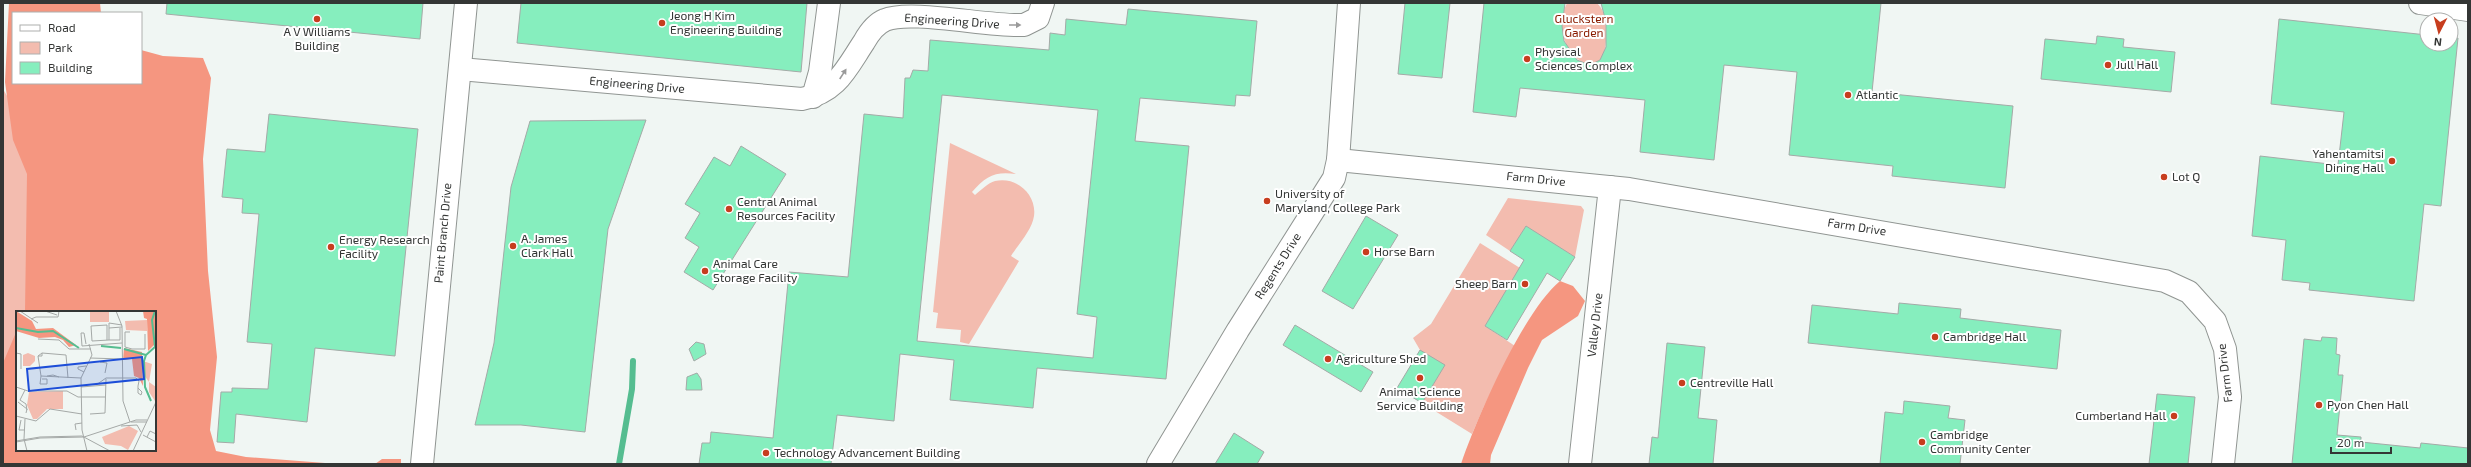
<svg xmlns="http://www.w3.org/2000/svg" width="2471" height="467" viewBox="0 0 2471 467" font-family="'Exo 2',sans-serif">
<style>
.green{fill:#f3bcaf}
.forest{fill:#f59680}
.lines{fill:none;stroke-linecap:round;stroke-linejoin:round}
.stream{stroke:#55bd90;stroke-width:6}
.building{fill:#86eebe;stroke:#a4aaa7;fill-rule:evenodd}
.minor-casing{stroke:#909592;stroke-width:24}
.minor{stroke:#fff;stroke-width:22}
.oneway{fill:#9a9a9a}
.poi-dot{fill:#c73d1e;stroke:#fff;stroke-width:1.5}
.labels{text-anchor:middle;stroke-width:4;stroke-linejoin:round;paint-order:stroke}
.poi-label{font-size:12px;fill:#343635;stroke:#fff;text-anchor:start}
.park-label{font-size:12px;fill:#8a1c00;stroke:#fff}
.street-label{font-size:12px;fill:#343635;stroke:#fff}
.inset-river{fill:none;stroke:#55bd90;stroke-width:2}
.inset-road{fill:none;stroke:#a5a9a7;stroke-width:1}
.view{fill:#1d4ed8;fill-opacity:0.15;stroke:#1d4ed8;stroke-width:2}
.inset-edge{fill:none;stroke:#343635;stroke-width:2}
</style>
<rect width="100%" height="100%" fill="#f0f6f3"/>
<!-- green -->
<g class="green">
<path d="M1567,3H1597C1606,12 1606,23 1606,35C1607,96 1544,50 1567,3Z"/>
<polygon points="3,89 132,312 17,312 17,389 3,383"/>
<path d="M950,143L1016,174C995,171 986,176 972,192L975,195C981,190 988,183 995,181C1017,176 1037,195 1034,216C1032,230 1018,245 1011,256L1019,261L969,344L960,342L961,330L936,328L938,313L933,312Z"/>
<polygon points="1508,198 1581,206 1584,210 1575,257 1526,227 1510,251 1486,235"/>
<polygon points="1480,243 1520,268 1485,326 1515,346 1484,406 1472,434 1422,403 1444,366 1420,350 1413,338 1431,324"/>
</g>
<!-- forest -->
<g class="forest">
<polygon points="9,3 100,3 101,13 13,13 13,83 141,83 141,50 163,56 203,58 211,78 203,159 208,271 217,357 210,430 216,451 246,457 338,464 3,464 3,363 17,330 17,450 155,450 155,312 25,312 27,174 13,140 5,82"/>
<path d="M1560,281L1573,286L1585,301L1578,316L1542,340L1528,368L1491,455L1490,464H1461C1477,417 1523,312 1560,281Z"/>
<polygon points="382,459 401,459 401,464 375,464"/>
</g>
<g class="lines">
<!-- stream -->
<polyline class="stream" points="619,464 632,389 633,361"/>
</g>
<!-- building -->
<g class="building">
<polygon points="167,3 423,3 420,39 166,14"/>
<polygon points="521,3 807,3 801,72 517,43"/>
<polygon points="1405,3 1450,3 1442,78 1398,74"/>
<polygon points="1484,3 1565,3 1562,26 1564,41 1577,60 1590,65 1600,60 1606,47 1606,22 1601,3 1881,3 1872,92 2013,106 2005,188 1892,176 1893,166 1789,155 1797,72 1724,65 1714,160 1640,152 1645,100 1520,88 1516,117 1473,112"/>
<path d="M1128,9L1257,21L1250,96L1236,95L1235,106L1140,98L1135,141L1189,146L1166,379L1037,368L1033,408L950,400L954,360L900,354L894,421L837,415L831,464H699L702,443H710L711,432L773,438L789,272L848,277L864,114L903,118L905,78H910L913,70L928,71L930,40L1049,50L1050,33L1065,35L1066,19L1126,25ZM942,95L1098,110L1077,314L1097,317L1093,358L917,341Z"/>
<polygon points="2279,19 2427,35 2427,44 2451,44 2451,37 2458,38 2441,206 2424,204 2414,301 2309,290 2310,283 2282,280 2286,240 2252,236 2260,156 2338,165 2344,112 2271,104"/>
<polygon points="2097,36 2124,39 2123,47 2175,52 2171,92 2041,79 2045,39 2096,44"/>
<polygon points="269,114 418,129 395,356 315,348 307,422 236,414 234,443 217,442 221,392 232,392 232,388 268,389 272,344 247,342 259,214 242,213 243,199 222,197 227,149 265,152"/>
<polygon points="646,120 608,229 585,432 521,425 475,425 494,343 511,187 530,121"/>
<polygon points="741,146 786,174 713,290 684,272 699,247 685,238 700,213 685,204 714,157 730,166"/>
<polygon points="1366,216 1398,235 1353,309 1322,291"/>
<polygon points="1526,226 1575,257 1560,281 1547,273 1507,340 1485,326 1524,260 1510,251"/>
<polygon points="1899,303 1961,309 1960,318 2061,330 2057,369 1808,343 1812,305 1898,314"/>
<polygon points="1295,325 1373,372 1361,392 1283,345"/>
<polygon points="2322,337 2337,338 2336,354 2340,355 2338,375 2343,375 2337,435 2361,437 2361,442 2420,448 2421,443 2468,448 2468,464 2292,464 2304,339 2321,341"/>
<polygon points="696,342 704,344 706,354 694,361 689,349"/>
<polygon points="1667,343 1705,347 1698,418 1717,420 1713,464 1649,464 1652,437 1658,438"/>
<polygon points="1420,350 1445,365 1422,403 1397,388"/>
<polygon points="697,373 701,379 702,390 686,390 687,377"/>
<polygon points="2157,394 2195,397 2188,464 2149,464"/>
<polygon points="1904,401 1950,406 1948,418 1965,420 1960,464 1880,464 1885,412 1903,414"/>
<polygon points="1234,433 1264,452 1257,464 1215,464"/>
</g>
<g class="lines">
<defs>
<g id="minor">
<polyline points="2420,3 2468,10"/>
<path d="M460,69L802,99C837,92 846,69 864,42C869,33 875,24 885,20C910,9 990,27 1024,25L1038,18L1043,3"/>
<polyline points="813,97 820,72 829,3"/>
<polyline points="1338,160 1629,189 2165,281 2189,292 2215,321 2225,349 2230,397 2223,464"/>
<polyline points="422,464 466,3"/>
<polyline points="1158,464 1238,330 1334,178 1338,160 1349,3"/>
<polyline points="1580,464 1610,187"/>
</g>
</defs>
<!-- minor casing -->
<use href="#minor" class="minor-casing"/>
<!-- minor -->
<use href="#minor" class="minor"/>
</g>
<!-- one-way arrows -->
<defs><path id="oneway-solid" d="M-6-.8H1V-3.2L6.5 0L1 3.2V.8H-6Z"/></defs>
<g class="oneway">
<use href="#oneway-solid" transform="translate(1015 25)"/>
<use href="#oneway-solid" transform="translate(843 74) rotate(-57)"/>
</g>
<!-- markers -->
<g class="poi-dot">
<circle cx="317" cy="19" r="4"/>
<circle cx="662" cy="23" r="4"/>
<circle cx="1527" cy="59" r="4"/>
<circle cx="2108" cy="65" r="4"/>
<circle cx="1848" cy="95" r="4"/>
<circle cx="2392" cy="161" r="4"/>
<circle cx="2164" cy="177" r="4"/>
<circle cx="1267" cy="201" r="4"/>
<circle cx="729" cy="209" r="4"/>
<circle cx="513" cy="246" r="4"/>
<circle cx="331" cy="247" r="4"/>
<circle cx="1366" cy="252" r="4"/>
<circle cx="705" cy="271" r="4"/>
<circle cx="1525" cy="284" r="4"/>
<circle cx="1935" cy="337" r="4"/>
<circle cx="1328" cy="359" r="4"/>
<circle cx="1420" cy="378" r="4"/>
<circle cx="1682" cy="383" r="4"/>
<circle cx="2319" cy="405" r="4"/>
<circle cx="2174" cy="416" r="4"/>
<circle cx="1922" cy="442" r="4"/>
<circle cx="766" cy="453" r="4"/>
</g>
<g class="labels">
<!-- poi labels -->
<g class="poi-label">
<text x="670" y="20">Jeong H Kim<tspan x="670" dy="14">Engineering Building</tspan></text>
<text x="317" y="36" text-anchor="middle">A V Williams<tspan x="317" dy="14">Building</tspan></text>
<text x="1535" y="56">Physical<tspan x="1535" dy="14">Sciences Complex</tspan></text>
<text x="2116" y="69">Jull Hall</text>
<text x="1856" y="99">Atlantic</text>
<text x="2384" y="158" text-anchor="end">Yahentamitsi<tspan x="2384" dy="14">Dining Hall</tspan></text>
<text x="2172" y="181">Lot Q</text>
<text x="1275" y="198">University of<tspan x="1275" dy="14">Maryland, College Park</tspan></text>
<text x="737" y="206">Central Animal<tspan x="737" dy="14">Resources Facility</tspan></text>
<text x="521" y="243">A. James<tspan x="521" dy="14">Clark Hall</tspan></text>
<text x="339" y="244">Energy Research<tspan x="339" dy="14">Facility</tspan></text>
<text x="1374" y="256">Horse Barn</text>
<text x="713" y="268">Animal Care<tspan x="713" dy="14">Storage Facility</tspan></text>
<text x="1517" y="288" text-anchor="end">Sheep Barn</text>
<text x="1943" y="341">Cambridge Hall</text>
<text x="1336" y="363">Agriculture Shed</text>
<text x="1690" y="387">Centreville Hall</text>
<text x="1420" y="396" text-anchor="middle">Animal Science<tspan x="1420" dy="14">Service Building</tspan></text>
<text x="2327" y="409">Pyon Chen Hall</text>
<text x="2166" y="420" text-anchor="end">Cumberland Hall</text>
<text x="1930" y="439">Cambridge<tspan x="1930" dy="14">Community Center</tspan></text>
<text x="774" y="457">Technology Advancement Building</text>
</g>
<!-- park labels -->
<g class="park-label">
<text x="1584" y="23">Gluckstern<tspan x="1584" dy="14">Garden</tspan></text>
</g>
<!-- street labels -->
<g class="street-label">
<text transform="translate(952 21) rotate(4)" y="4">Engineering Drive</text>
<text transform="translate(637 85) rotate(5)" y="4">Engineering Drive</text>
<text transform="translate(1536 179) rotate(6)" y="4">Farm Drive</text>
<text transform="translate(1857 227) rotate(9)" y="4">Farm Drive</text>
<text transform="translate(443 233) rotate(-85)" y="4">Paint Branch Drive</text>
<text transform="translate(1278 266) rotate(-58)" y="4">Regents Drive</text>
<text transform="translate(1595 325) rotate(-84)" y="4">Valley Drive</text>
<text transform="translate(2225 373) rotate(-97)" y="4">Farm Drive</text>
</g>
</g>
<!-- overview -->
<g transform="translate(16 311)">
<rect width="140" height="140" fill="#f0f6f3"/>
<path d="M74,0H93V11H74ZM131,9V20L110,19L109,10ZM12,42L19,45V50L14,55H7V44ZM115,46L136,53L133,71L140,76L139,90L133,81V71ZM47,80V98H31L21,108H17L11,94L13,81ZM113,115L122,120L112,139L105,135L89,133L86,126Z" fill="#f3bcaf"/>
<path d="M0,0L16,10L20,18L37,17L60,34L53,36L47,29L39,26L23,27L0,20ZM127,0H140V32L132,40L131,8L128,7ZM108,37L126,41L127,75L123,67L118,65L116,48L107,49Z" fill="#f59680"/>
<path class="inset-river" d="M139,0L136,9L139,36M0,17L22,21L37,20L63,37M85,35L105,37M108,38L130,44M135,90L129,76L128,50L130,44L140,35"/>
<path class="inset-road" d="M4,0L22,12M29,0L41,4M100,0L106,15L107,90L114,111M15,8L20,6H42L43,0M93,17V12L106,14M104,17V29H93V17L106,16M22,28L43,29L53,38H75M91,29V14L75,15L76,30L93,29M109,32V36L116,38H129V23M109,32V21H114M70,33L68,22H65L66,35L106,32M0,42L5,43V58M26,42L22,45H26V42L50,44L52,67M22,45L25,65L65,67M74,47L106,48M84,51L91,52L89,62M68,61L62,58V56L70,55M25,65L24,73H31V68H26M31,65L37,64L43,66M80,74L90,67H120L123,70L122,75V82L125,84L126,81L122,77M0,76L12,80H51L62,86H90M65,76L90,74M9,79L4,89L10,93L11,99M2,91L11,98L10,102M74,103L89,102L90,68M0,105L20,110L34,98L66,103M9,108L8,128L11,140M5,109L3,119H8M115,111H131M105,115L121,114L125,121M60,119L59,113L66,112M127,124L140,131M131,126L134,120L140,123M0,130L24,126L66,125L94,140M0,131L24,127L68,126L120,109H131M71,140L66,119L65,67L76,44L73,33M117,140L140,91"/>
<path class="view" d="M126,46L128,68L13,80L11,58Z"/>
<rect width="140" height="140" class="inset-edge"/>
</g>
<!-- border -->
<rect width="2471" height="467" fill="none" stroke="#343635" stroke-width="8"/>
<!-- legend -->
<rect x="12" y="12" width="130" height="72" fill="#ffffff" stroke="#aeafae"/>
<rect x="20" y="25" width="20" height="6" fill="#ffffff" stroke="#aeafae"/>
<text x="48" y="32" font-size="12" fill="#343635">Road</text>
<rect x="20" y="42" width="20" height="12" fill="#f3bcaf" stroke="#aeafae"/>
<text x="48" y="52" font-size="12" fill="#343635">Park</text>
<rect x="20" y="62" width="20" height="12" fill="#86eebe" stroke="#aeafae"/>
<text x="48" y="72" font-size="12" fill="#343635">Building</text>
<!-- north arrow -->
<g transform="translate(2439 32) rotate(186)"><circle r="19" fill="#ffffff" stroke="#aeafae"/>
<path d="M0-3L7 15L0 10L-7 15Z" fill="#c73d1e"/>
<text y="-6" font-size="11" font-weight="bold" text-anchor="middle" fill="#343635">N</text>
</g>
<!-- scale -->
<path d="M2331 447v6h60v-6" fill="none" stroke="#343635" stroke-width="2"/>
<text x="2337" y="447" font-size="12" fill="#343635" stroke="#ffffff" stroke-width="3" paint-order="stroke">20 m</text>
</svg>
